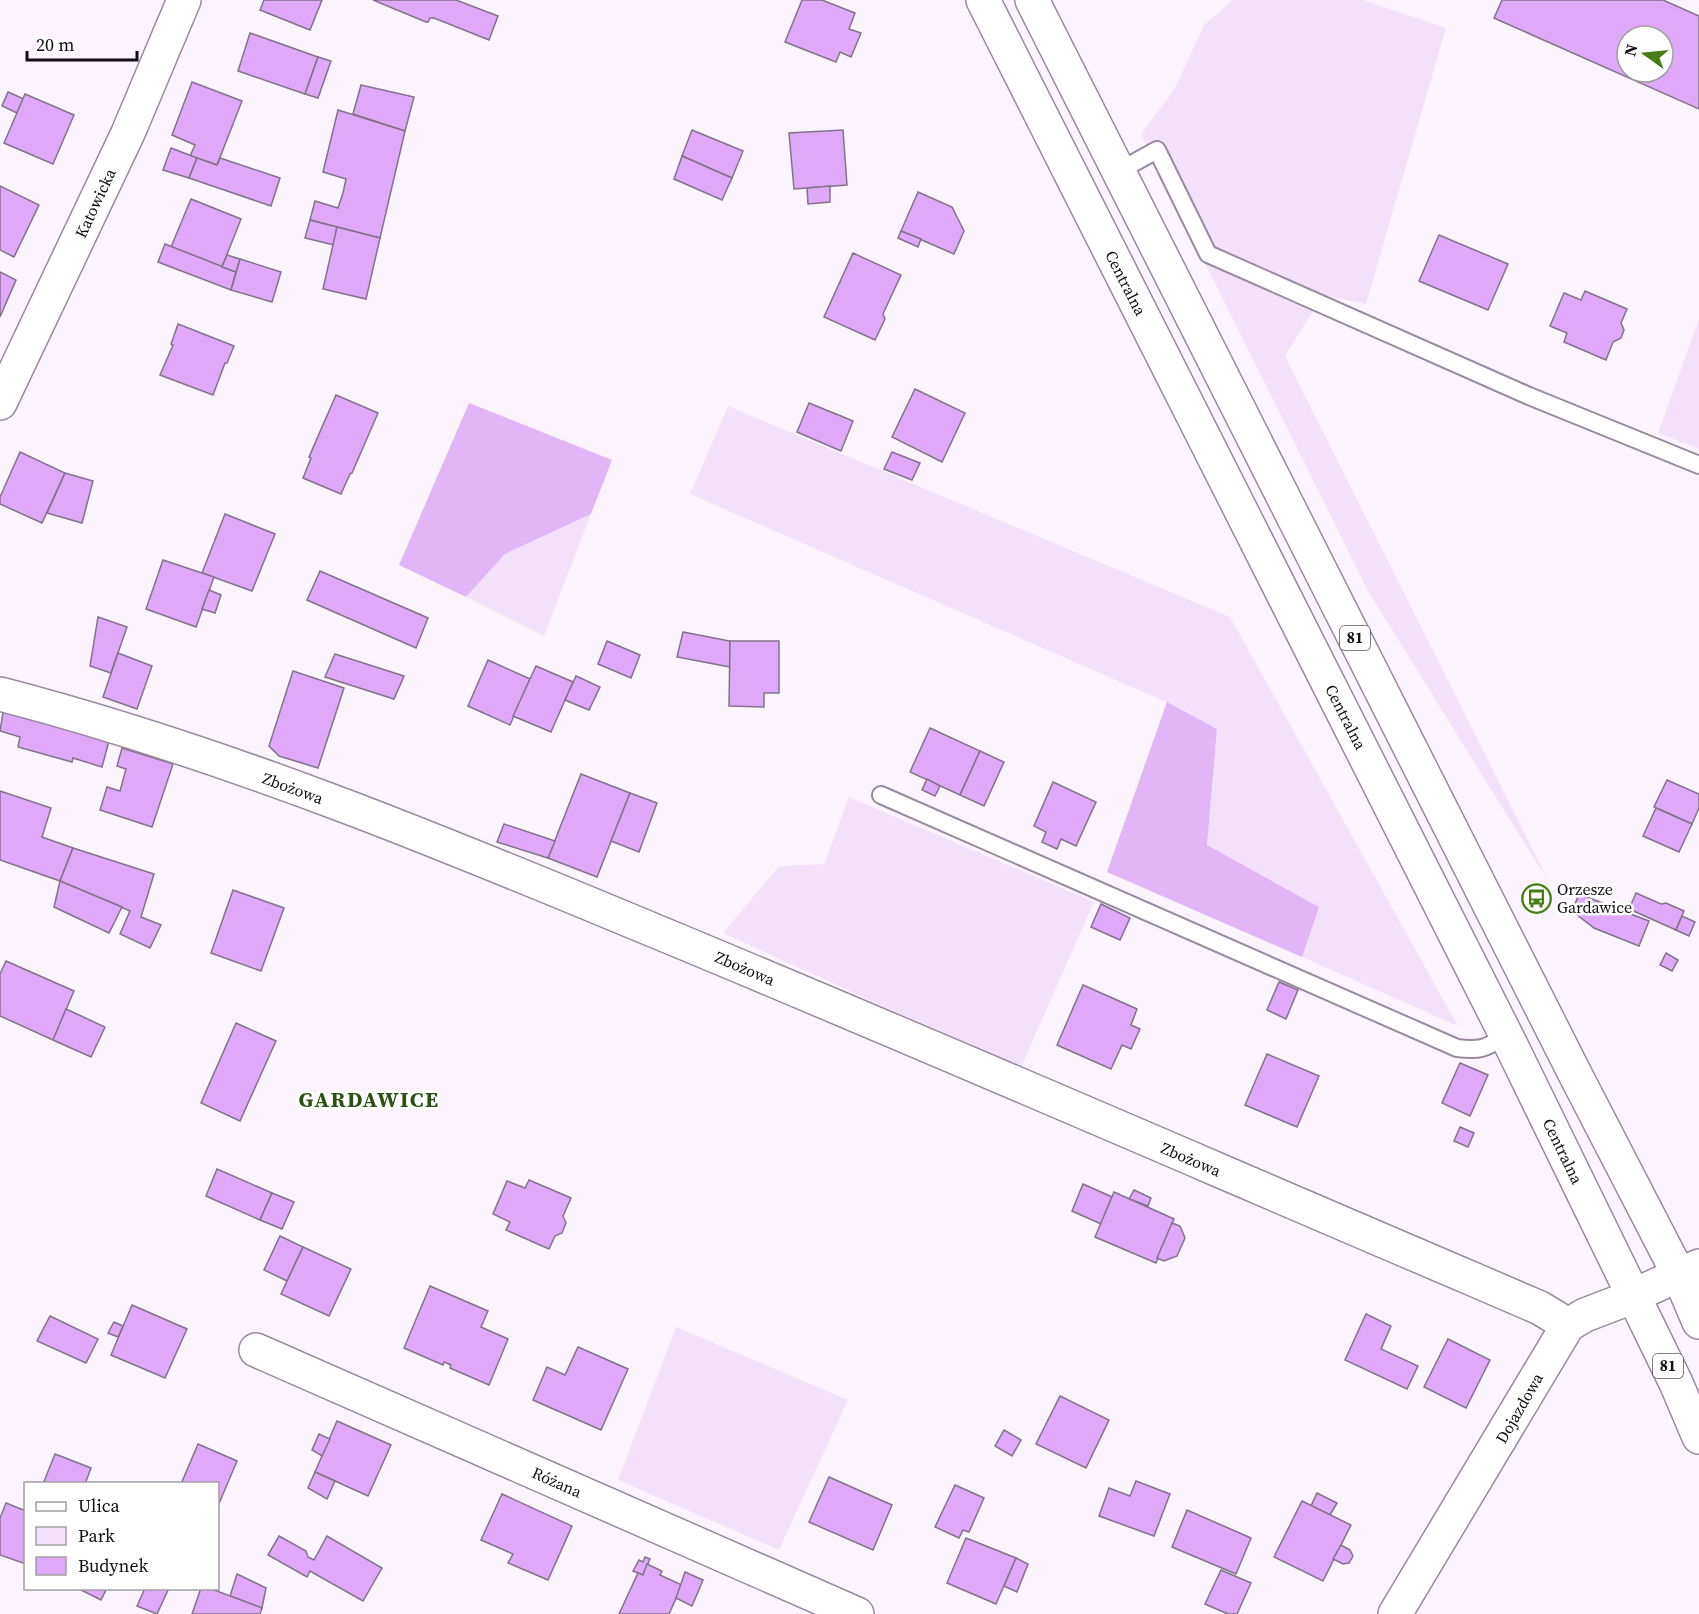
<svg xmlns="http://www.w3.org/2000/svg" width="1699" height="1614" viewBox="0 0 1699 1614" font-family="'Source Serif 4',serif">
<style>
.green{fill:#f3e1fc}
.forest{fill:#e1b5f6}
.building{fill:#dfa8f9;stroke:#827289;stroke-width:1.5;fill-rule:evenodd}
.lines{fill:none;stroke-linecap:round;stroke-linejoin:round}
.service-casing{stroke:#9989a1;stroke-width:20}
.minor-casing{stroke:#9989a1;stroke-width:36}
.tertiary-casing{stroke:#9989a1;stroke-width:36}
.primary-casing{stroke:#9989a1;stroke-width:36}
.service{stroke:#fff;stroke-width:16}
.minor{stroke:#fff;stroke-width:33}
.tertiary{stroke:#fff;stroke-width:33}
.primary{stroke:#fff;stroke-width:33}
.labels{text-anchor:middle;stroke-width:5;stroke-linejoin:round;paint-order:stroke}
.shield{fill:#fff;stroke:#5a565c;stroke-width:1.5}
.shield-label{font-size:15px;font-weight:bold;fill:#130d16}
.street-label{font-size:16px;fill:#130d16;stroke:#fff}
.poi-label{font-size:16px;fill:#130d16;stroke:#fff;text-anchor:start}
.district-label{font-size:22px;font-weight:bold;letter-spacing:1.5px;fill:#2c5010;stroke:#fff}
</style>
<rect width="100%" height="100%" fill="#fbf4ff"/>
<!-- green -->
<g class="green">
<polygon points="1233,0 1363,0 1446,28 1366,304 1323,295 1285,356 1551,886 1368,591 1141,134 1174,90 1204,25"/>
<polygon points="1699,319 1699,449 1658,433"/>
<polygon points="728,406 1230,617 1458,1026 1302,957 1319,907 1207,845 1217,729 1166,702 690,494"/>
<polygon points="591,514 544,636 466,597 505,554"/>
<polygon points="849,797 1094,902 1021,1067 869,1000 723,933 779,866 824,864"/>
<polygon points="676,1327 848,1400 779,1550 618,1480"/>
</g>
<!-- forest -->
<g class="forest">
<polygon points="469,403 612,460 591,514 505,554 466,597 399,565"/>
<polygon points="1167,702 1217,729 1207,845 1319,907 1302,957 1107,872"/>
</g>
<!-- building -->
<g class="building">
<polygon points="264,0 322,0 310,30 260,10"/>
<polygon points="373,0 456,0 498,16 489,40 434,18 430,18 428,22 426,22"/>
<polygon points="802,0 822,0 855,13 849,29 861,33 851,57 840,52 836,62 785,42"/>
<path d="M1502,0H1663L1699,16V109L1494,18ZM1627,36H1663V72H1627Z"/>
<polygon points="250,33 318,57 305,94 238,71"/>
<polygon points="318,57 331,61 318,98 305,94"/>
<polygon points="192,82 242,101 217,165 190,156 195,145 172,135"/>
<polygon points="361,85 414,97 405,131 353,114"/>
<polygon points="8,92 24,99 17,113 2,106"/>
<polygon points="25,94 74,115 53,164 4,143"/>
<polygon points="338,110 405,131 380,238 310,220 315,201 338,208 343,193 346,179 323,172"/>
<polygon points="692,130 743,151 732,178 682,156"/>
<polygon points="843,130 847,185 794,189 789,133"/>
<polygon points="171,148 197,158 189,178 163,170"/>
<polygon points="682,156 732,178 722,200 674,179"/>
<polygon points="197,158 217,165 220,158 280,178 271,206 189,178"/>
<polygon points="0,186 39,205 14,257 0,250"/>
<polygon points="830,186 830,202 808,204 807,188"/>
<polygon points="918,192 952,207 964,231 954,254 901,231"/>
<polygon points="191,199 241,219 222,267 171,247"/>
<polygon points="310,220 337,227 334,245 305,238"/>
<polygon points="337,227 380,238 366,299 323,289"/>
<polygon points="901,231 921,239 918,247 898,238"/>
<polygon points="1439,235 1508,264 1488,310 1419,281"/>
<polygon points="165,244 236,272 231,290 158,262"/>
<polygon points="853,253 901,275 883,314 885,319 875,340 824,317"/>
<polygon points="227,255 240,259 236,272 222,267"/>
<polygon points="240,259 281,272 272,302 231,290"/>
<polygon points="0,272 16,280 0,317"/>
<polygon points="1585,291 1627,309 1621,323 1624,330 1621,338 1613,342 1606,360 1564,342 1567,333 1550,326 1564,293 1581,300"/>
<polygon points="178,324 234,346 227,363 225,363 213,395 160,375 173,345 171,344"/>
<polygon points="915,389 965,413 942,462 892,437"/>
<polygon points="336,395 378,413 352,473 350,474 341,494 303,478 311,458 309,457"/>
<polygon points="809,403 853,421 841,451 797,432"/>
<polygon points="20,452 65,473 42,523 0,504 0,497"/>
<polygon points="892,452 920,463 912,480 884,469"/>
<polygon points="65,473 93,481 82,523 47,513"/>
<polygon points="225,514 275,534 252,591 202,573"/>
<polygon points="163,560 214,577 196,627 146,609"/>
<polygon points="320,571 428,618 416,648 307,600"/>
<polygon points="209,590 221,595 215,613 202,609"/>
<polygon points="98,617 127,627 111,673 90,666"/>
<polygon points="683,632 730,641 730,667 677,657"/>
<polygon points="607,641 640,655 631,678 598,664"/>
<polygon points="730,641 779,641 779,693 764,693 764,707 729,706"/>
<polygon points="118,653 152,666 137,709 103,697"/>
<polygon points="335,654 404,676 394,699 325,677"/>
<polygon points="488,660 530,679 510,725 468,706"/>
<polygon points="536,666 573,682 551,732 513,716"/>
<polygon points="293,671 344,688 318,768 279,756 269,746"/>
<polygon points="576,676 600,687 589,710 565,700"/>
<polygon points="3,712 109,741 102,767 73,758 72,762 18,747 20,737 0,731"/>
<polygon points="930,728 980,751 960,795 910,772"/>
<polygon points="122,748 173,764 152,827 100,810 107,787 120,791 126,769 117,766"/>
<polygon points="980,751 1004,762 984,806 960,795"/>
<polygon points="581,774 630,793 597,877 548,858"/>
<polygon points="927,779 940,786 935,796 922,790"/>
<polygon points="1667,780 1699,794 1699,808 1692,824 1654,807"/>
<polygon points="1053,782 1096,802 1076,846 1061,839 1057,849 1042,842 1046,832 1034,826"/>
<polygon points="0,791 51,808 42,837 73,848 60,881 0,860"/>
<polygon points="630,793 657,803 639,852 611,841"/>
<polygon points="1656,808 1692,824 1679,852 1643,836"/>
<polygon points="504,824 555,841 548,858 497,842"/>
<polygon points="73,848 154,874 141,917 161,925 150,948 120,934 130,911 60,881"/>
<polygon points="60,881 122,907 109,933 54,907"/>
<polygon points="233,890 284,908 261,971 211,953"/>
<polygon points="1636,893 1661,904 1666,903 1684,911 1676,930 1629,909"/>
<polygon points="1579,894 1649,921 1639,946 1594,928 1572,911"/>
<polygon points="1101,904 1130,918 1120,940 1091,927"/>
<polygon points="1682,916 1695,922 1689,936 1676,930"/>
<polygon points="1666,953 1678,960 1672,971 1660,965"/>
<polygon points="6,961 74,991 53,1040 0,1016 0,974"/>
<polygon points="1279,982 1298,990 1286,1019 1267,1010"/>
<polygon points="1083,985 1137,1009 1131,1025 1140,1029 1131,1049 1122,1045 1111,1069 1057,1045"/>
<polygon points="66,1009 105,1027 91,1057 53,1040"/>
<polygon points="236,1023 276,1041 240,1121 201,1103"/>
<polygon points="1267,1054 1319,1076 1297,1127 1245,1105"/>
<polygon points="1460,1063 1488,1075 1470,1116 1442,1103"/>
<polygon points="1460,1127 1474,1133 1468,1147 1454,1141"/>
<polygon points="217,1169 272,1193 260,1220 206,1196"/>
<polygon points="529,1180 571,1198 563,1216 566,1223 562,1233 555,1236 549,1249 506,1230 510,1222 493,1214 507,1181 525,1188"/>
<polygon points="1083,1184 1112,1197 1101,1224 1072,1211"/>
<polygon points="1134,1190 1151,1198 1148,1206 1129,1199"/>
<polygon points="1114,1192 1174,1219 1156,1263 1095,1237"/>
<polygon points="272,1193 294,1202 282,1229 260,1220"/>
<polygon points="1172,1223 1180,1226 1185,1238 1177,1256 1164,1261 1157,1258"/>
<polygon points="280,1236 303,1247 287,1281 264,1270"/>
<polygon points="303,1247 351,1269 329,1316 281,1294"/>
<polygon points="430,1286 488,1311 481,1327 508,1339 489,1385 450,1368 451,1365 444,1362 443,1365 404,1348"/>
<polygon points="132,1305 187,1329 165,1378 111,1355"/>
<polygon points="1366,1314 1391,1326 1381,1349 1418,1366 1407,1389 1345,1360"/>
<polygon points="50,1316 98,1339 86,1363 37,1341"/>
<polygon points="114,1322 123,1326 118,1337 108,1333"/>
<polygon points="1448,1339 1490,1360 1466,1408 1424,1387"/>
<polygon points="578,1347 628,1369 601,1430 533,1400 547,1367 565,1375"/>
<polygon points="1060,1396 1109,1420 1086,1468 1036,1444"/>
<polygon points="337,1421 391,1445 368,1496 315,1472"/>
<polygon points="1004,1430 1021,1440 1012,1456 995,1446"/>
<polygon points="319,1434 330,1439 322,1456 312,1450"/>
<polygon points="198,1444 237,1461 218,1506 218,1484 181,1484"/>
<polygon points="55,1454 91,1468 85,1484 43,1484"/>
<polygon points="315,1472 335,1481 327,1499 308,1488"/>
<polygon points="829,1477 892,1505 873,1550 809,1522"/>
<polygon points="1136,1481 1170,1494 1154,1536 1099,1516 1109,1488 1130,1496"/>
<polygon points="955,1485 984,1498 969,1532 963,1530 959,1538 935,1527"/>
<polygon points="1317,1493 1337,1503 1330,1515 1311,1506"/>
<polygon points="502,1494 572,1526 548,1580 508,1563 513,1554 481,1540"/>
<polygon points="1302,1501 1351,1525 1323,1581 1274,1557"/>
<polygon points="6,1503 26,1511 26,1564 0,1555 0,1518"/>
<polygon points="1187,1510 1251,1538 1236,1574 1172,1547"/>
<polygon points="279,1536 306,1551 308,1557 314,1560 327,1536 382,1568 363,1601 310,1571 307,1577 268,1555"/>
<polygon points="966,1538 1016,1558 996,1604 947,1583"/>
<polygon points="1341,1545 1350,1550 1353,1556 1349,1563 1343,1564 1333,1559"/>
<polygon points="645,1557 650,1559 643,1575 633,1571 639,1560 643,1562"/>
<polygon points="1016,1558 1028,1564 1017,1592 1004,1586"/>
<polygon points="647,1564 662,1571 660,1575 682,1585 669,1614 619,1614 638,1573 643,1575"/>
<polygon points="1221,1570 1251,1583 1237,1614 1228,1614 1205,1604"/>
<polygon points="685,1572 703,1580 692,1606 676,1598"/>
<polygon points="237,1574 266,1588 262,1608 230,1596"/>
<polygon points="77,1588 107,1588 101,1600"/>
<polygon points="145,1588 169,1588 157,1614 137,1606"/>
<polygon points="201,1588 209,1588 262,1608 260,1614 192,1614"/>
</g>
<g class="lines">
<defs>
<g id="service">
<polyline points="1119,171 1157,150 1208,254 1529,396 1699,465"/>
<path d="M881,795L1457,1048C1482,1051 1485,1048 1506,1036"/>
</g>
<g id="minor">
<path d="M0,694C227,753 444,843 660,933C933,1046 1203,1164 1475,1280L1540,1308L1568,1325"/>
<polyline points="256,1350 857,1614"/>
<polyline points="1395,1614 1568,1325 1585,1315 1619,1302 1699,1266"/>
</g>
<polyline id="tertiary" points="0,403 128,133 184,0"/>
<g id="primary">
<polyline points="983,0 1511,1045 1676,1383 1699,1437"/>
<polyline points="1032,0 1574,1072 1679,1275 1699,1322"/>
</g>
</defs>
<!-- service casing -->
<use href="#service" class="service-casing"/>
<!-- minor casing -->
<use href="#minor" class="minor-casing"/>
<!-- tertiary casing -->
<use href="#tertiary" class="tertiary-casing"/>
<!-- primary casing -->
<use href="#primary" class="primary-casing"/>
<!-- service -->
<use href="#service" class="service"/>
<!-- minor -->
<use href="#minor" class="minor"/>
<!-- tertiary -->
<use href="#tertiary" class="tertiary"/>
<!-- primary -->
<use href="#primary" class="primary"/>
</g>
<!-- icons -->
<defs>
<symbol id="bus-ring" viewBox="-11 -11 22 22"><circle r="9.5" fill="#fff" stroke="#457d14" stroke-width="1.5"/><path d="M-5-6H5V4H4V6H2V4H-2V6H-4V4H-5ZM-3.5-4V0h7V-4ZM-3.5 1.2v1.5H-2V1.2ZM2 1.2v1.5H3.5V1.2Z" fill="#457d14"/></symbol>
</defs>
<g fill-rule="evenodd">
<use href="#bus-ring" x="1520" y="882" width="33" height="33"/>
</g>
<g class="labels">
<!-- shield labels -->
<g class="shield">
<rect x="1340" y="626" width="30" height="24" rx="4.5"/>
<rect x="1653" y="1354" width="30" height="24" rx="4.5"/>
</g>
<g class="shield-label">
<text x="1355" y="643">81</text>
<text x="1668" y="1371">81</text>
</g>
<!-- street labels -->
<g class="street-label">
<text transform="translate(95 203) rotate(-65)" y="6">Katowicka</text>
<text transform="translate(1126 283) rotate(63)" y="6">Centralna</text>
<text transform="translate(1346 717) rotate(63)" y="6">Centralna</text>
<text transform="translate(293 788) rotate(20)" y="6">Zbożowa</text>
<text transform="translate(745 968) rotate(23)" y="6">Zbożowa</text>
<text transform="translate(1563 1151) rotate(64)" y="6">Centralna</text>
<text transform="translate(1191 1159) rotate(23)" y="6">Zbożowa</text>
<text transform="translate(1519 1408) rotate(-60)" y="6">Dojazdowa</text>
<text transform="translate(557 1482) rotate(24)" y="6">Różana</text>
</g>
<!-- poi labels -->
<g class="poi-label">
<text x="1557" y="895">Orzesze<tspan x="1557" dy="18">Gardawice</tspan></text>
</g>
<!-- district labels -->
<g class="district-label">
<text x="369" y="1107">GARDAWICE</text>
</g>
</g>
<!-- legend -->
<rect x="24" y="1482" width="195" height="108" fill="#ffffff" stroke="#a19ea2" stroke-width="1.5"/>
<rect x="36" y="1502" width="30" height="9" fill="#ffffff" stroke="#a19ea2" stroke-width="1.5"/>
<text x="78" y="1512" font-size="18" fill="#130d16">Ulica</text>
<rect x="36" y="1527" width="30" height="18" fill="#f3e1fc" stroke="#a19ea2" stroke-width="1.5"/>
<text x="78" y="1542" font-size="18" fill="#130d16">Park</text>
<rect x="36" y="1557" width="30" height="18" fill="#dfa8f9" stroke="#a19ea2" stroke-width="1.5"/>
<text x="78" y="1572" font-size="18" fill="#130d16">Budynek</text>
<!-- north arrow -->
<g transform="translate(1645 54) rotate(285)"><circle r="28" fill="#ffffff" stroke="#a19ea2" stroke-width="1.5"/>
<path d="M0-4.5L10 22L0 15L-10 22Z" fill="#457d14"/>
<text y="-9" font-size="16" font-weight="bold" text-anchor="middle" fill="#130d16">N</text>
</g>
<!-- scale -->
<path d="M27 51v9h110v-9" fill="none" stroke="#130d16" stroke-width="3"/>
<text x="36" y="51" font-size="18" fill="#130d16" stroke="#ffffff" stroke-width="4.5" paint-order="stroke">20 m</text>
</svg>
